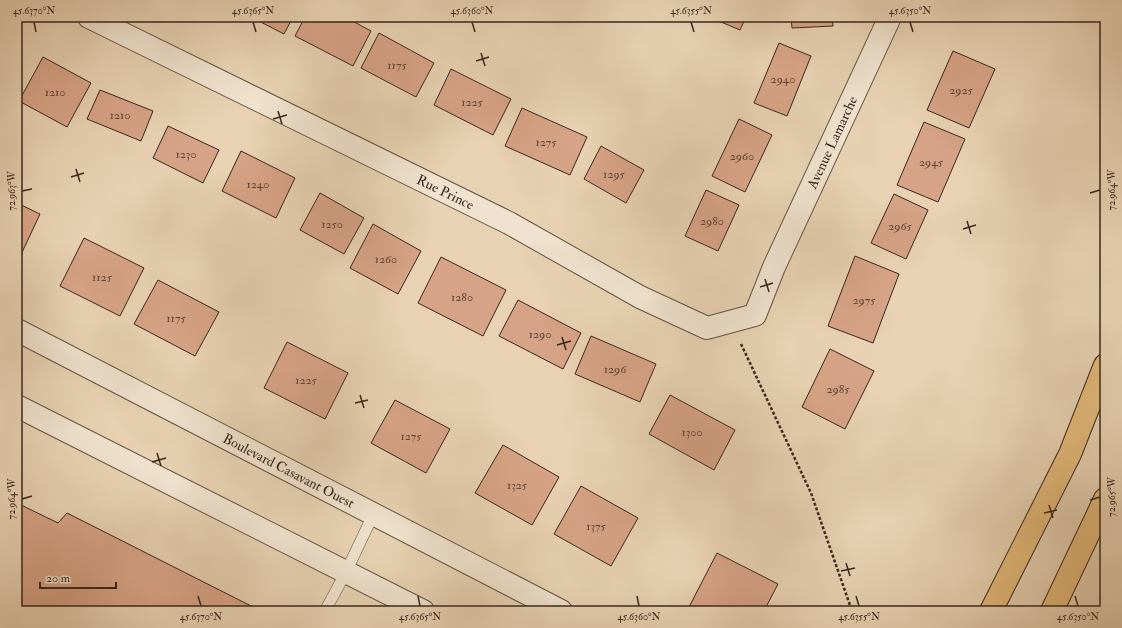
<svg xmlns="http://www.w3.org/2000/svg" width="1122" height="628" viewBox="0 0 1122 628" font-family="'IM FELL Double Pica',serif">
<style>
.building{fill:#d7a386;stroke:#38271d}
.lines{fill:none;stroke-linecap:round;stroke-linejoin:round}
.service-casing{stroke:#645242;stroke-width:12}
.minor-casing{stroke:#645242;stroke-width:24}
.tertiary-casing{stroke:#645242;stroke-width:24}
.primary-casing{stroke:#38271d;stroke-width:24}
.path{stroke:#38271d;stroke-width:2.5;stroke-dasharray:3 2;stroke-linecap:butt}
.service{stroke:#f0e2ce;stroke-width:11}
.minor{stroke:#f0e2ce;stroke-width:22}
.tertiary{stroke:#f0e2ce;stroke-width:22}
.primary{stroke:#e4b97a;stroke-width:22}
.ticks{fill:none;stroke:#38271d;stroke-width:1.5}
.labels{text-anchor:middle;stroke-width:4;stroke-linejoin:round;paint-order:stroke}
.number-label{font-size:12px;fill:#604637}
.street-label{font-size:14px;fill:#38271d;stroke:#f0e2ce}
.neatline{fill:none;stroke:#38271d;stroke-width:1.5}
.ticks-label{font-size:10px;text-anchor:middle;fill:#38271d}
</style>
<rect width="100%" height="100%" fill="#e8d2b3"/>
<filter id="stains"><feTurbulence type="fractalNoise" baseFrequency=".005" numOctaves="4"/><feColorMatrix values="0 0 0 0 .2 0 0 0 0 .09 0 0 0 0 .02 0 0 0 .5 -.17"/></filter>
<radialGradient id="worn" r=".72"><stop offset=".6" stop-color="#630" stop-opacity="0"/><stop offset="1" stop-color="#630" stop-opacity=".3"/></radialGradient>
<!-- building -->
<g class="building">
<polygon points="251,17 293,17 284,34"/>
<polygon points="305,17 345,17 371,31 353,66 295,36"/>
<polygon points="709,17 746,17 740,30"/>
<polygon points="791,17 832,17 833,26 792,28"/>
<polygon points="379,33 434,63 416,97 361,68"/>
<polygon points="779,43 811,56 787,116 754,103"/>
<polygon points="953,51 995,69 969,128 927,110"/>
<polygon points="43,57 91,83 67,127 19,101"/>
<polygon points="451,69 511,99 493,135 434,105"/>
<polygon points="100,90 153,111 141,141 87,119"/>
<polygon points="522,108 587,137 570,175 505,146"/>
<polygon points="739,119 772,135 745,192 712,176"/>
<polygon points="924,122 965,139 938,202 897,185"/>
<polygon points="168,126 219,150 203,183 153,158"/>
<polygon points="601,146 644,170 626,203 584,179"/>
<polygon points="241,151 295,178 276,218 222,191"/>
<polygon points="706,190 739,205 718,251 685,236"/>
<polygon points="320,193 364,218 344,254 300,230"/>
<polygon points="894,194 928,210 906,259 871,243"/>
<polygon points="17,203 40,214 17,263"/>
<polygon points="373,224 421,251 398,294 350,268"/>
<polygon points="84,238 144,268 120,316 60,286"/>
<polygon points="855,256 899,274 873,343 828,326"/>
<polygon points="441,257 506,290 483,336 418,303"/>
<polygon points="158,280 219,312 195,356 134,324"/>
<polygon points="518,300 581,333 563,369 499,336"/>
<polygon points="591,336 656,364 640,402 575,374"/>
<polygon points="287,342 348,373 325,419 264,388"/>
<polygon points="830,349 874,371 845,429 802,407"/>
<polygon points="670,395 735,430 714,470 649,434"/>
<polygon points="395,400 450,429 426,473 371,443"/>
<polygon points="503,445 559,477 532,525 475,493"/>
<polygon points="581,486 638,518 611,566 554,534"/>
<polygon points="17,503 58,523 67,513 261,611 17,611"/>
<polygon points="717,553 778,584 764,611 696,611 689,607"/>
</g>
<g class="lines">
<defs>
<polyline id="service" points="325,611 346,572 374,513"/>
<g id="minor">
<path id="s1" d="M89,17L509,223L640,297L707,328L755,315L774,267L890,17"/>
</g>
<g id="tertiary">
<path id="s2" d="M17,330L561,611"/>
<polyline points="17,406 423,611"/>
</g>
<g id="primary">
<polyline points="991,611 1070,454 1105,365"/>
<polyline points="1052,611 1105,499"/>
</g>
</defs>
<!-- service casing -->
<use href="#service" class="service-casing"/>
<!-- minor casing -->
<use href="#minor" class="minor-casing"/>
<!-- tertiary casing -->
<use href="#tertiary" class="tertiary-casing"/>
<!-- primary casing -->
<use href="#primary" class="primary-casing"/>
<!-- path -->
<g class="path">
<polyline points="741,344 811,493 852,611"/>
<polyline points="358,608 365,611"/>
</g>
<!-- service -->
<use href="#service" class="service"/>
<!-- minor -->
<use href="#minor" class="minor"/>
<!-- tertiary -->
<use href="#tertiary" class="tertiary"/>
<!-- primary -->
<use href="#primary" class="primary"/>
</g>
<!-- ticks -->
<path class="ticks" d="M34,22L36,32M253,22L256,32M472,22L475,32M691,22L694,32M910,22L913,32M481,53L485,66M476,61L489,57M278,111L282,124M273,119L287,115M76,169L80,182M71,177L84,173M22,191L32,189M1090,193L1100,190M967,221L971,234M963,229L976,225M765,279L769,292M760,287L773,283M562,337L566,350M557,345L571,341M360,395L364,408M355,403L368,400M157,453L161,466M152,462L166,458M22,499L32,496M1090,500L1100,497M1049,505L1053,518M1044,513L1057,510M846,563L850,576M841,571L855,568M198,596L201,606M418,596L420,606M637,596L639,606M856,596L859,606M1075,596L1078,606"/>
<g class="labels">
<!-- number labels -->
<g class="number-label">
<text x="397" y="69">1175</text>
<text x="783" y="83">2940</text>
<text x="961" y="94">2925</text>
<text x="55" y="96">1210</text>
<text x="472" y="106">1225</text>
<text x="120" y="119">1210</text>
<text x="546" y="146">1275</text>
<text x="186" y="158">1230</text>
<text x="742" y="160">2960</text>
<text x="931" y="166">2945</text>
<text x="614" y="178">1295</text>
<text x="258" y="188">1240</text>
<text x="712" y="225">2980</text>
<text x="332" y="228">1250</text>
<text x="900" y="230">2965</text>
<text x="386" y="263">1260</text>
<text x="102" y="281">1125</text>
<text x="462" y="301">1280</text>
<text x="864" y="304">2975</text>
<text x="176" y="322">1175</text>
<text x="540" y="338">1290</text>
<text x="615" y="373">1296</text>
<text x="306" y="384">1225</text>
<text x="838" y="393">2985</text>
<text x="692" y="436">1300</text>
<text x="411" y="440">1275</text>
<text x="517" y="489">1325</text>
<text x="596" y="530">1375</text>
</g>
<!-- street labels -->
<g class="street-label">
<text dy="5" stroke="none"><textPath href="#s1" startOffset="931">Avenue Lamarche</textPath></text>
<text dy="5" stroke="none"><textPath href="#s1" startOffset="397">Rue Prince</textPath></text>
<text dy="5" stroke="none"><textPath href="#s2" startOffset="306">Boulevard Casavant Ouest</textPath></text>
</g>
</g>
<!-- margin -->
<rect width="1122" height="628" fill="none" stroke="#e8d2b3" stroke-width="44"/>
<!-- scale -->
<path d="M40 582v6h76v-6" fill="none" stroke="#38271d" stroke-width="2"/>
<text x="46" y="582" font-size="12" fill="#38271d" stroke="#f0e2ce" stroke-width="3" paint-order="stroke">20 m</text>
<rect x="22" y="22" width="1078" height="584" class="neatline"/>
<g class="ticks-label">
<text x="34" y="14">45.6370°N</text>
<text x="253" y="14">45.6365°N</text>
<text x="472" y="14">45.6360°N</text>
<text x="691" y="14">45.6355°N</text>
<text x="910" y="14">45.6350°N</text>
<text transform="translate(1111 190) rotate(-90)" y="4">72.964°W</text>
<text transform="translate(11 191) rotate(-90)" y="4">72.963°W</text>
<text transform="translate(1111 497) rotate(-90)" y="4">72.965°W</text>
<text transform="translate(11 499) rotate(-90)" y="4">72.964°W</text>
<text x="201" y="620">45.6370°N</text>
<text x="420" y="620">45.6365°N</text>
<text x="639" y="620">45.6360°N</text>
<text x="859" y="620">45.6355°N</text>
<text x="1078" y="620">45.6350°N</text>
</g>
<rect width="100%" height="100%" filter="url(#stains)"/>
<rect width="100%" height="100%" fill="url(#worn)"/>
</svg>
